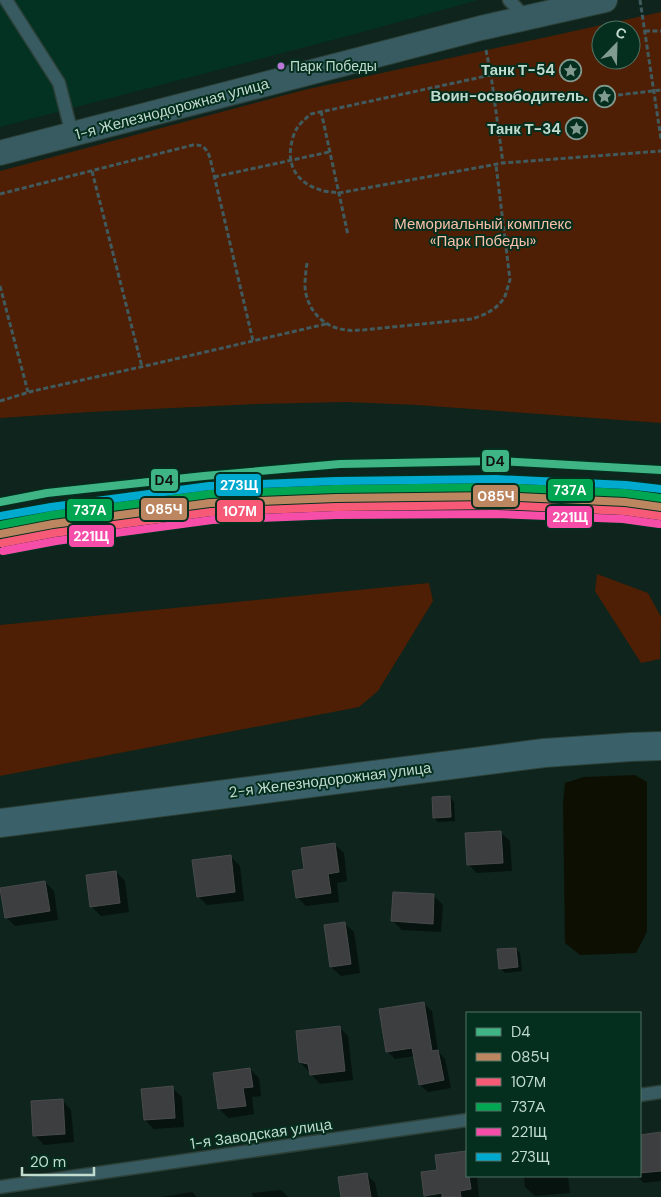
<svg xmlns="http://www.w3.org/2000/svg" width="661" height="1197" viewBox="0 0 661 1197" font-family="'DM Sans',sans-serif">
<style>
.built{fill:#033222}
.green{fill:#4e1f04;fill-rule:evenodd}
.water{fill:#0e0f03}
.shadow{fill:#0007}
.building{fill:#3d3e40;stroke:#494a4c}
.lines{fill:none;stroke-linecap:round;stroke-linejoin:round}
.lane-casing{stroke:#2c4038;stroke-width:15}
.street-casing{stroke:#2c4038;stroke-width:26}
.secondary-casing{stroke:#2c4038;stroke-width:30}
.path{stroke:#405a5d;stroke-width:3;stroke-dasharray:5 2.5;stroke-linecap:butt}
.lane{stroke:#375b61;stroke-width:12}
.street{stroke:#375b61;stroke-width:24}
.secondary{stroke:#3a6069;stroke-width:28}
.rail-1-casing{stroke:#042e1e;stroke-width:11}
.rail-2-casing{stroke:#042e1e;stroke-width:11}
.rail-3-casing{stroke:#042e1e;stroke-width:11}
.rail-4-casing{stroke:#042e1e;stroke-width:11}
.rail-5-casing{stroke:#042e1e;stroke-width:11}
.rail-6-casing{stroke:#042e1e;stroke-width:11}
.rail-1{stroke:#3fb485;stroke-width:8}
.rail-2{stroke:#bb8660;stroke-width:8}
.rail-3{stroke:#f75a77;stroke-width:8}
.rail-4{stroke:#00a651;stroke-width:8}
.rail-5{stroke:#f54da8;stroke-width:8}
.rail-6{stroke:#00a9ce;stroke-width:8}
.bus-dot{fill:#ba77d6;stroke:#042e1e;stroke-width:2}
.labels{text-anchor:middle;stroke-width:4;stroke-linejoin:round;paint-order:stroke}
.bus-label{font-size:14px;fill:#c1dbce;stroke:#042e1e;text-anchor:start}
.poi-label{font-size:15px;font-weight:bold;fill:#c1dbce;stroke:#042e1e;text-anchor:end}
.street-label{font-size:15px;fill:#c1dbce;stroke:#042e1e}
.park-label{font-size:15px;fill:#f9c0a8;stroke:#042e1e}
.line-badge{stroke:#042e1e;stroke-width:2}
.badge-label{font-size:14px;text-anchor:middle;font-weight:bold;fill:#fff}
.pale-badge-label{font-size:14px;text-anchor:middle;font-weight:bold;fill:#111}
</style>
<rect width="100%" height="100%" fill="#0e241c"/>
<!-- built -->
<polygon class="built" points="0,0 478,0 359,33 0,127"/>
<!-- green -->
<g class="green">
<path d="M661,12V423L417,405L346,402L257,404L90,412L0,418V171L304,90ZM601,30H631V60H601Z"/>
<polygon points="597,574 648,593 661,617 660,659 641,663 595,591"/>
<polygon points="429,583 433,601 378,691 359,707 0,776 0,625"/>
</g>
<!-- water -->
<polygon class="water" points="635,775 647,782 647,932 636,953 580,955 565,943 563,803 565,783 584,777"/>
<!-- shadow -->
<g class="shadow">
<polygon points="450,797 454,802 455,821 438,822 434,818"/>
<polygon points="500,832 510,841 512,871 477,873 468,864"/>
<polygon points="334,844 344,853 347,881 337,883 339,902 306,906 297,897 306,870"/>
<polygon points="231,857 240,866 244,901 207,905 198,896"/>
<polygon points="116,872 125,881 129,912 101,916 91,906"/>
<polygon points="45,882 54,891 58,920 15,926 6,917"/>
<polygon points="434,896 443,905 441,932 402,930 393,921"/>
<polygon points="344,923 354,932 360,973 341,976 331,967"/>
<polygon points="516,949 520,953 522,971 505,973 501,968"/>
<polygon points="424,1004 432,1011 438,1051 445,1059 451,1088 428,1092 420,1085 415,1056 395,1059 387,1051"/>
<polygon points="339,1027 348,1036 353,1080 320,1084 300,1062"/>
<polygon points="250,1069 259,1078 261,1096 252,1097 254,1114 229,1118 219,1109"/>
<polygon points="172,1088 182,1097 184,1127 154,1129 145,1120"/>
<polygon points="62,1100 71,1110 74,1142 44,1145 35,1135"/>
<polygon points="661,1133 661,1181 644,1183 637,1176 640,1176 640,1136"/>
<polygon points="466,1152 467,1154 467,1176 477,1176 479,1197 427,1197 425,1195 438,1171"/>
<polygon points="366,1174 375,1183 378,1197 343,1197"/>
<polygon points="524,1176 568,1176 570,1193 535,1196 525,1187"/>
<polygon points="281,1190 288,1197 253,1197 252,1193"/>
<polygon points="192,1192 197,1197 162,1197"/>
</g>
<!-- building -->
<g class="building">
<polygon points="450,796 451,817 433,818 432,797"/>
<polygon points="501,831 503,863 467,865 465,833"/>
<polygon points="335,843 339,872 328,874 331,893 296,898 292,871 304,869 301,848"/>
<polygon points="231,855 235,892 197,897 192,860"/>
<polygon points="116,871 120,903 90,907 86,875"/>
<polygon points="45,881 50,911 5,918 0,888"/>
<polygon points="393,892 434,894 433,924 391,921"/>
<polygon points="345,922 351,964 330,967 324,925"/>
<polygon points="516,948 518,967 499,969 497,949"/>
<polygon points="424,1002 432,1051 438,1050 444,1080 419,1085 412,1048 386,1052 379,1009"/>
<polygon points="340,1026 345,1071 310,1075 308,1064 299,1062 296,1031"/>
<polygon points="250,1068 253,1087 243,1088 246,1106 218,1109 213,1073"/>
<polygon points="173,1086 175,1118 144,1120 141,1089"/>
<polygon points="63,1099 65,1134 33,1136 31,1101"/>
<polygon points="661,1132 661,1171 640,1173 640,1135"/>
<polygon points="466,1151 467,1176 469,1176 471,1189 460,1191 461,1197 442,1197 442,1193 424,1196 421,1172 437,1170 435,1155"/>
<polygon points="367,1173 371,1197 341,1197 338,1177"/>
</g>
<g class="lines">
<defs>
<g id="lane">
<polyline points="6,0 59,83 72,134"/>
<polyline points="509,0 525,17"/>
<polyline points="640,1095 661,1092"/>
<polyline points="0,1187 467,1120"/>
</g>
<polyline id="street" points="0,153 481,28 605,0"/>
<polyline id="secondary" points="0,823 544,753 631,747 661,746"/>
</defs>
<!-- lane casing -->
<use href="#lane" class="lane-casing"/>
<!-- street casing -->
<use href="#street" class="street-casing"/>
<!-- secondary casing -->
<use href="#secondary" class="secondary-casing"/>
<!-- path -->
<g class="path">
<polyline points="640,0 661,139"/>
<polyline points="645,31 661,31"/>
<polyline points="486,50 491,75 503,163"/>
<path d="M491,75L311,114C298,125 294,129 291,146C287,170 301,185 324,191C329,192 334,192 339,193L503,163L661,151"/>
<polyline points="618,95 661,90"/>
<polyline points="321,111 348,235"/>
<polyline points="92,171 142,367"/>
<polyline points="214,177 329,152"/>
<path d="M0,194L193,145C203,144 207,149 210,158L253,341"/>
<path d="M307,263C306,270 305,278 305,286C306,309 323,328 347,330C352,331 357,330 363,330L471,319C484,316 499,308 505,296C507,291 508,285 510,280L496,165"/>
<polyline points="0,286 28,392"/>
<polyline points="0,401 33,391 145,366 326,324"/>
</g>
<!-- lane -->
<use href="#lane" class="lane"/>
<!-- street -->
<use href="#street" class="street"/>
<!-- secondary -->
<use href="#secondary" class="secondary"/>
<defs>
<polyline id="rail-1" points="0,502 47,493 204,476 340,464 498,461 661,470"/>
<polyline id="rail-2" points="0,534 53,524 210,503 336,498 496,496 625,502 661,507"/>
<polyline id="rail-3" points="2,543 54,533 211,512 336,507 496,505 624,511 660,516"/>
<polyline id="rail-4" points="0,525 52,515 210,494 336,489 496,487 625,493 661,498"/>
<polyline id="rail-5" points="3,551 56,541 212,520 336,515 496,514 623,519 659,524"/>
<polyline id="rail-6" points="0,516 51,507 209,486 336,481 496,479 626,485 661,489"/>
</defs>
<!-- rail-1 casing -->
<use href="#rail-1" class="rail-1-casing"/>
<!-- rail-2 casing -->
<use href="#rail-2" class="rail-2-casing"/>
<!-- rail-3 casing -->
<use href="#rail-3" class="rail-3-casing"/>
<!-- rail-4 casing -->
<use href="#rail-4" class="rail-4-casing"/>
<!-- rail-5 casing -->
<use href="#rail-5" class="rail-5-casing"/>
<!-- rail-6 casing -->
<use href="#rail-6" class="rail-6-casing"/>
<!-- rail-1 -->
<use href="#rail-1" class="rail-1"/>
<!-- rail-2 -->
<use href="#rail-2" class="rail-2"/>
<!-- rail-3 -->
<use href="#rail-3" class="rail-3"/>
<!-- rail-4 -->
<use href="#rail-4" class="rail-4"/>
<!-- rail-5 -->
<use href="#rail-5" class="rail-5"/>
<!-- rail-6 -->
<use href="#rail-6" class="rail-6"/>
</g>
<!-- icons -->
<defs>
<symbol id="sight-ring" viewBox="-11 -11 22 22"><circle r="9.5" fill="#042e1e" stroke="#829b90" stroke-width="1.5"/><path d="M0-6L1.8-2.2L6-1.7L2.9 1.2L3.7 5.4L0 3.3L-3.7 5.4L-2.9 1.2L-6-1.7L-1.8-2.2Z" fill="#829b90"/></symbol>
</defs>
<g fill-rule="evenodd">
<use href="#sight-ring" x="558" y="58" width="25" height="25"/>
<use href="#sight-ring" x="592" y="84" width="25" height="25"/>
<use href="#sight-ring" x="564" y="116" width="25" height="25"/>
</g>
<!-- markers -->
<circle class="bus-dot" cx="281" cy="66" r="4.5"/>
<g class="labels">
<!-- bus labels -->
<g class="bus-label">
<text x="290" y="71">Парк Победы</text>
</g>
<!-- poi labels -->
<g class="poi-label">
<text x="555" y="75">Танк Т-54</text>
<text x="588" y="101">Воин-освободитель.</text>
<text x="561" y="134">Танк Т-34</text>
</g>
<!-- street labels -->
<g class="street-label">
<text transform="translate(172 109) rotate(-15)" y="5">1-я Железнодорожная улица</text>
<text transform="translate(330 780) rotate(-7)" y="5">2-я Железнодорожная улица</text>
<text transform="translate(261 1134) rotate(-8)" y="5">1-я Заводская улица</text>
</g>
<!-- park labels -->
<g class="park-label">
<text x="483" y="229">Мемориальный комплекс<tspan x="483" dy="17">«Парк Победы»</tspan></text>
</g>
</g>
<g class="line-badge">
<rect x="481" y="449" width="29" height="24" rx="5" fill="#3fb485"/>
<rect x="150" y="468" width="29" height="24" rx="5" fill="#3fb485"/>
<rect x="215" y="473" width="47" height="24" rx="5" fill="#00a9ce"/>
<rect x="547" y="478" width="47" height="24" rx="5" fill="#00a651"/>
<rect x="472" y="484" width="47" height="24" rx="5" fill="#bb8660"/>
<rect x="140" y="497" width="48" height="24" rx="5" fill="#bb8660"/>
<rect x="66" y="498" width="47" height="24" rx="5" fill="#00a651"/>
<rect x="216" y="499" width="48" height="24" rx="5" fill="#f75a77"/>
<rect x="546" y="505" width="47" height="24" rx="5" fill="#f54da8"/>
<rect x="68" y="524" width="47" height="24" rx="5" fill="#f54da8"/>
</g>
<g class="badge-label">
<text x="239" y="490">273Щ</text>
<text x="570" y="495">737А</text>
<text x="496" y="501">085Ч</text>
<text x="164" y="514">085Ч</text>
<text x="90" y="515">737А</text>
<text x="240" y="516">107М</text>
<text x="570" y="522">221Щ</text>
<text x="91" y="541">221Щ</text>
</g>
<g class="pale-badge-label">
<text x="495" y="466">D4</text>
<text x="164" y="485">D4</text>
</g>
<!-- legend -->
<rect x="466" y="1012" width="175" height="165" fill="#042e1e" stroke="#507364"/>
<rect x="476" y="1028" width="25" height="8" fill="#3fb485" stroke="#507364"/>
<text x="511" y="1037" font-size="15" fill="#c1dbce">D4</text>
<rect x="476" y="1053" width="25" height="8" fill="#bb8660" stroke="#507364"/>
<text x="511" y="1062" font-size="15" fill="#c1dbce">085Ч</text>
<rect x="476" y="1078" width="25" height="8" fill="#f75a77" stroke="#507364"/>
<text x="511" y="1087" font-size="15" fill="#c1dbce">107М</text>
<rect x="476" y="1103" width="25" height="8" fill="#00a651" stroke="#507364"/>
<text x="511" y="1112" font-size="15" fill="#c1dbce">737А</text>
<rect x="476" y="1128" width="25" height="8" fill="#f54da8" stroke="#507364"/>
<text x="511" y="1137" font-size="15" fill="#c1dbce">221Щ</text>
<rect x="476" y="1153" width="25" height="8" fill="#00a9ce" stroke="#507364"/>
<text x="511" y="1162" font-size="15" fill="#c1dbce">273Щ</text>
<!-- north arrow -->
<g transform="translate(616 45) rotate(23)"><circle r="24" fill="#042e1e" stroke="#507364"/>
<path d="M0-4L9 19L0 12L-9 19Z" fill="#829b90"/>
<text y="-8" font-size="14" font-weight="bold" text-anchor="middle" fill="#c1dbce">С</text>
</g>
<!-- scale -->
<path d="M22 1167v8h72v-8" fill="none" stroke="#c1dbce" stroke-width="2.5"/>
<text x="30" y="1167" font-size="15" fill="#c1dbce" stroke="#042e1e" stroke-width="4" paint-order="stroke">20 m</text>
</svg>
